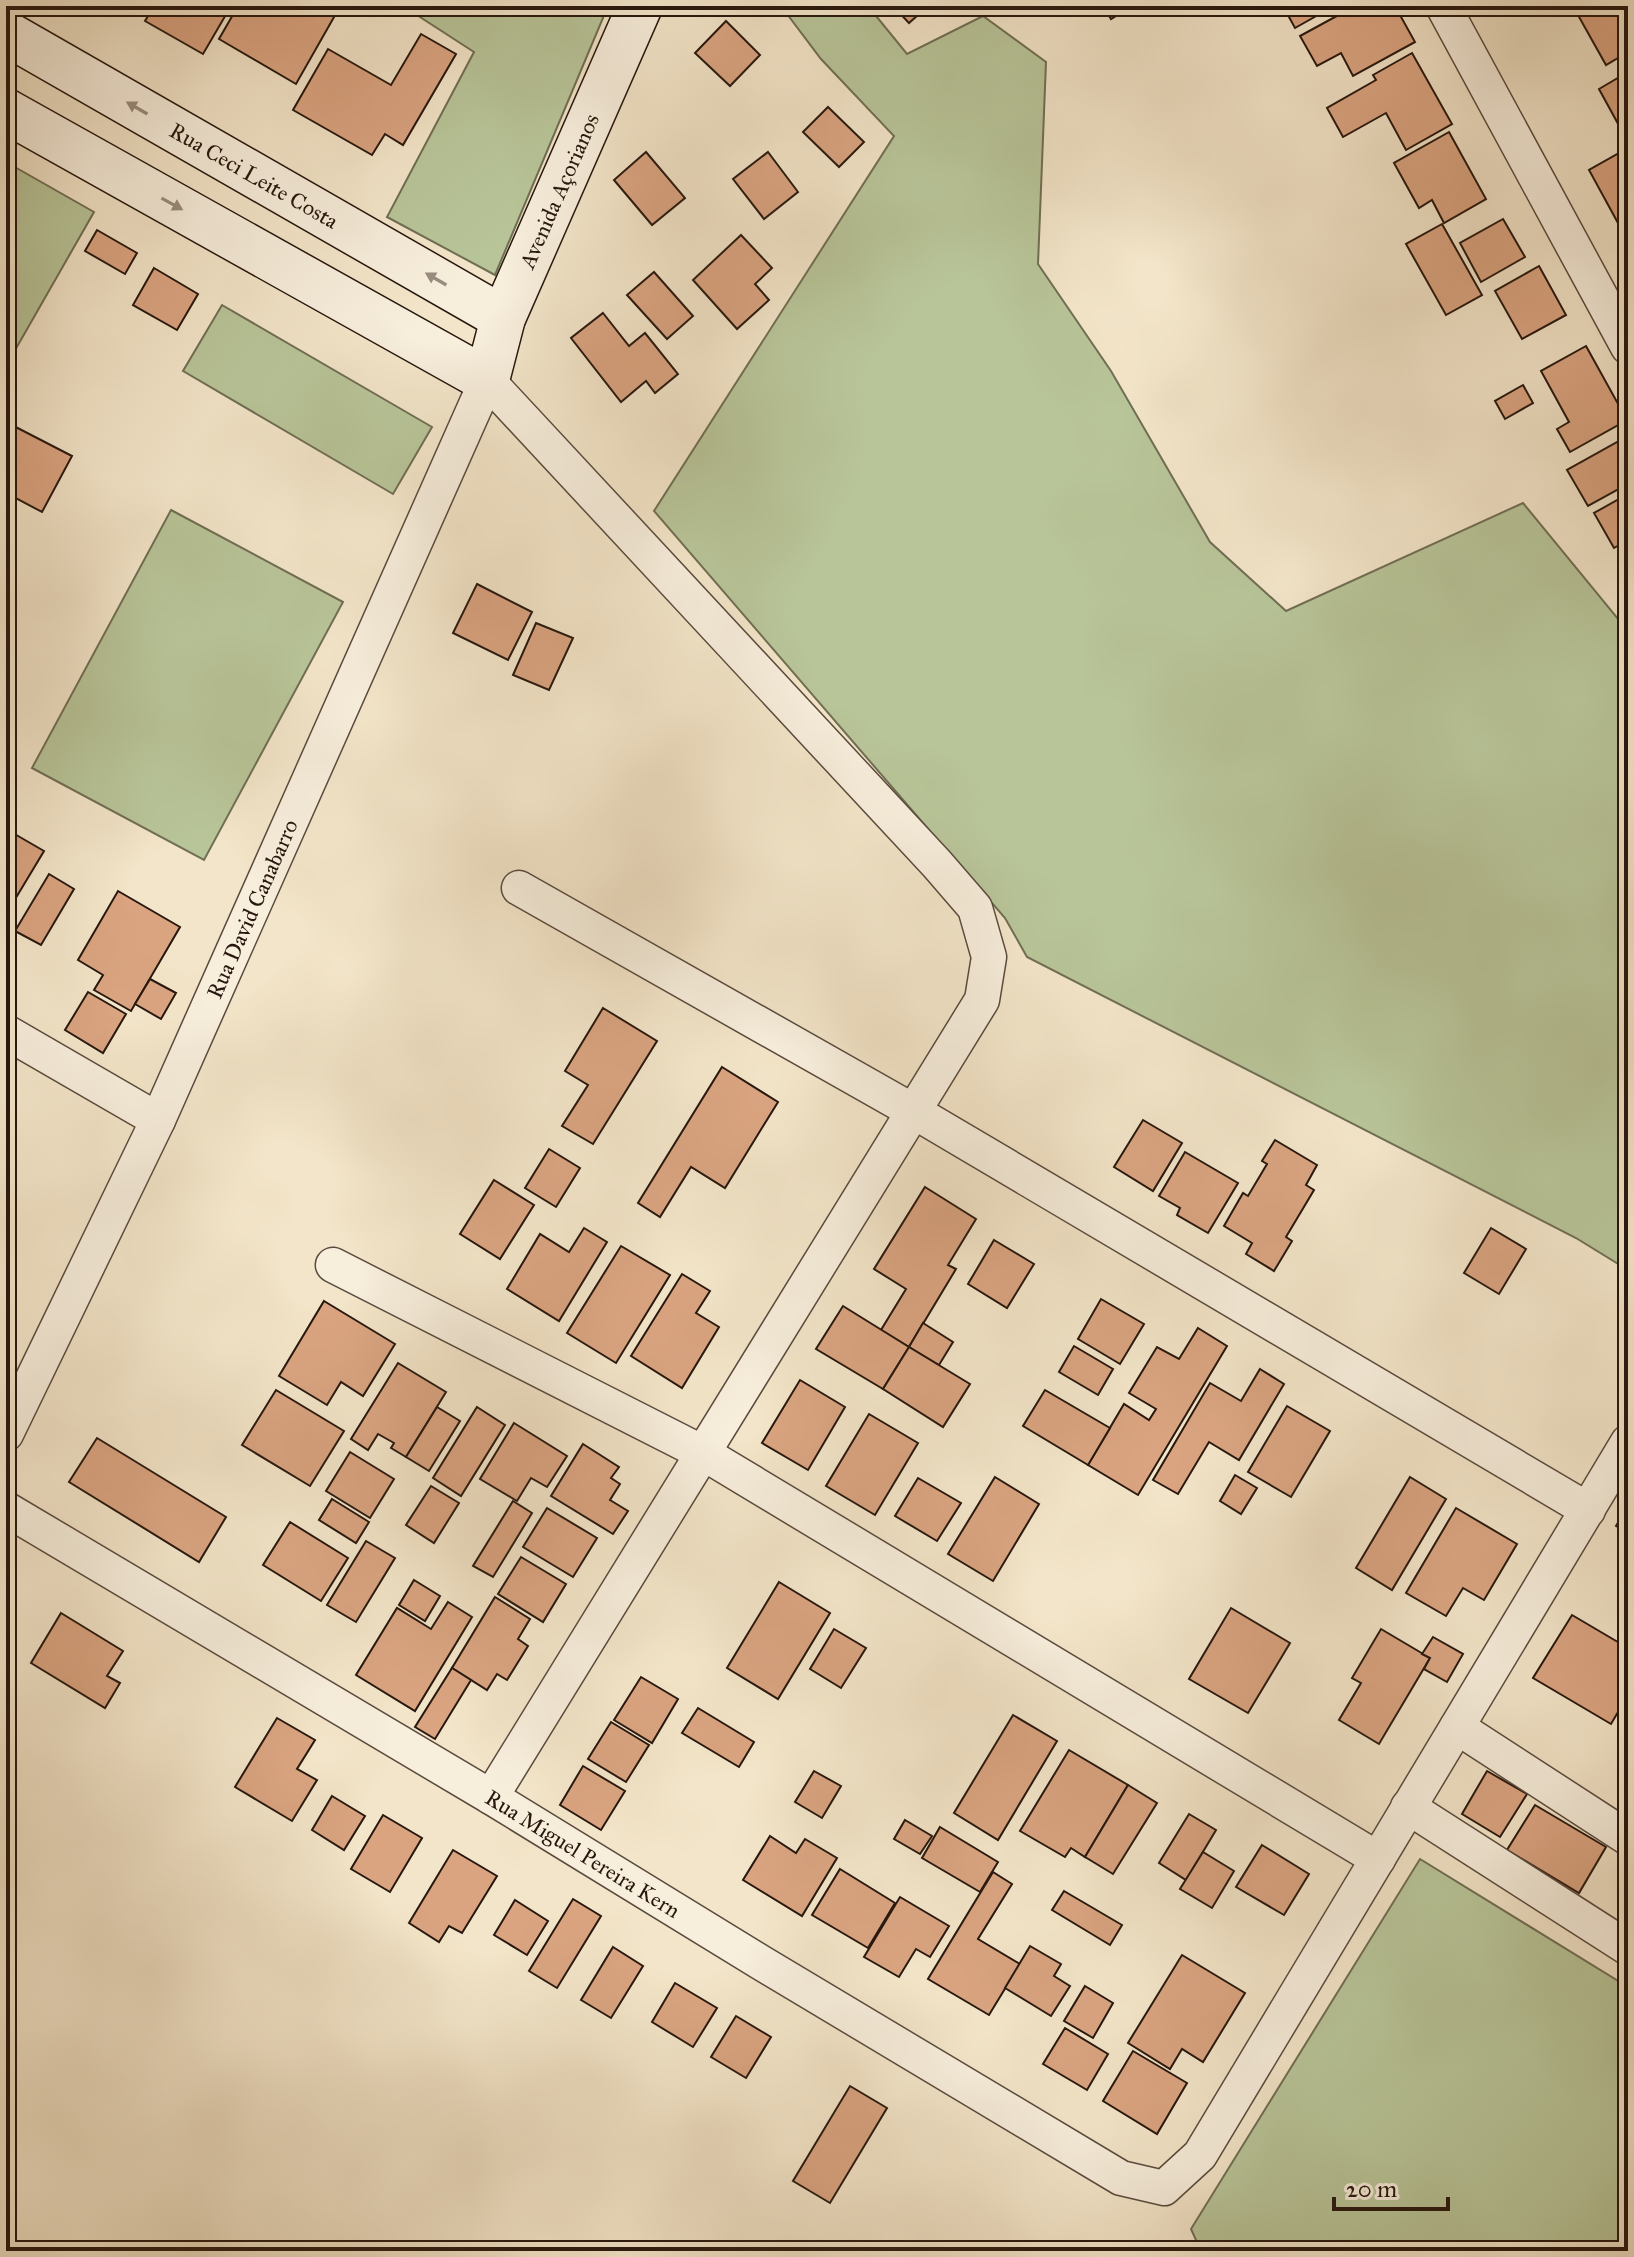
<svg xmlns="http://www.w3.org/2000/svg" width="1634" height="2257" viewBox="0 0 1634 2257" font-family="'IM FELL Great Primer',serif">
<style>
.green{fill:#b8c599;stroke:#706e54;stroke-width:2}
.building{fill:#daa481;stroke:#27170e;stroke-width:2}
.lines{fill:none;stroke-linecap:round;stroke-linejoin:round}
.street-casing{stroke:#5a4a3d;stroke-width:37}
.secondary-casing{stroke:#27170e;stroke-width:47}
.street{stroke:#f7eedc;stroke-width:34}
.secondary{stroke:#f7eedc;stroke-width:44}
.oneway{fill:#998d7f}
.labels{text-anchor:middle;stroke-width:7;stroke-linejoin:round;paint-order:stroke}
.street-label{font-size:22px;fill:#27170e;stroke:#f7eedc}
</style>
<rect width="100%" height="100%" fill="#f3e5c9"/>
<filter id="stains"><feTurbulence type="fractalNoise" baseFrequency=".0025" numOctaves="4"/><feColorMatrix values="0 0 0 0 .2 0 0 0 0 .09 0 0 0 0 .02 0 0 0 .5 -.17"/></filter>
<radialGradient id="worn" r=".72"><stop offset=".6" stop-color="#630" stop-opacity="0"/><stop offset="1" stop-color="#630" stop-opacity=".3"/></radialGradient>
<!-- green -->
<g class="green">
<polygon points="403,6 608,6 495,275 387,217 474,52"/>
<polygon points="781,6 868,6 907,54 983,16 1046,62 1038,264 1111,371 1210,542 1286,611 1523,503 1628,631 1628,1270 1576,1238 1027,957 1005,918 654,511 894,136 821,59"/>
<polygon points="6,162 94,212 6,366"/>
<polygon points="222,305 432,427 393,494 183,371"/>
<polygon points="171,510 343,602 204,860 32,768"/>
<polygon points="1420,1859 1628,1987 1628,2251 1201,2251 1191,2229"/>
</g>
<!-- building -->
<g class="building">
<polygon points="154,6 231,6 203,54 145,21"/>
<polygon points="238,6 332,6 338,10 296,84 219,39"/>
<polygon points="893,6 928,6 909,23"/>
<polygon points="1103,6 1132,6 1111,19"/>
<polygon points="1283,6 1334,6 1295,28"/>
<polygon points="1355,6 1395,6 1415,42 1353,76 1341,53 1317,66 1300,36"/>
<polygon points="1578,6 1622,6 1624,9 1628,6 1628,52 1606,65 1574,8"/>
<polygon points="726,21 760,55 730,86 695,53"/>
<polygon points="421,34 456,54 403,145 385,134 372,155 293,110 328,49 391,85"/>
<polygon points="1412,53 1452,124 1406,150 1386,113 1343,137 1327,108 1376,80 1373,75"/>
<polygon points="1628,72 1628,142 1599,89"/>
<polygon points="828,107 864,142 839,167 803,132"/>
<polygon points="1449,132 1486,199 1444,223 1432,200 1419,208 1394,163"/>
<polygon points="1628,148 1628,217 1618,223 1589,170"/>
<polygon points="646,152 685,198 652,225 614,180"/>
<polygon points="768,152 798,192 764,219 733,179"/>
<polygon points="1503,219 1525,257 1481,282 1460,243"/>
<polygon points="1442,224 1482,295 1446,315 1406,244"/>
<polygon points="97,230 137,253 125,274 85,251"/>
<polygon points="741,235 772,268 755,284 769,300 737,329 693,280"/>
<polygon points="1539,266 1566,315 1522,339 1495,291"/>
<polygon points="154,268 198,294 177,330 133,305"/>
<polygon points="654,272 693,316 667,339 627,295"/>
<polygon points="603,313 629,346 645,333 678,374 655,393 646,381 621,402 571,338"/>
<polygon points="1586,346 1627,420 1570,452 1557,429 1569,422 1541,371"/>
<polygon points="1523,385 1533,403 1505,419 1495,401"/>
<polygon points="6,422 72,456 42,512 6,493"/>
<polygon points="1628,436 1628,484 1588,506 1567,470"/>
<polygon points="1628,494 1628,540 1614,548 1594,513"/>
<polygon points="477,584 532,612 508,660 453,633"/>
<polygon points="536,623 573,638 549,690 513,675"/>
<polygon points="6,829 44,851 8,911 6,910"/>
<polygon points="49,874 74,889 41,945 15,931"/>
<polygon points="118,891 180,927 131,1011 94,990 103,975 78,960"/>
<polygon points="150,979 176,993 161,1019 135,1004"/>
<polygon points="88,992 126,1014 103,1053 65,1030"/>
<polygon points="603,1008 657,1041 593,1144 562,1126 588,1085 565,1071"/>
<polygon points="722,1067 778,1102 725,1188 691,1167 660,1217 638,1203"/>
<polygon points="1143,1120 1182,1143 1153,1191 1114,1167"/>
<polygon points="1275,1140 1317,1165 1306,1185 1314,1190 1286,1237 1292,1241 1274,1271 1246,1254 1252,1243 1224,1226 1243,1193 1248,1196 1267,1164 1262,1161"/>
<polygon points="549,1149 580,1168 556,1207 525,1188"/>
<polygon points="1185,1152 1238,1183 1208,1233 1177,1215 1180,1208 1159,1196"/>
<polygon points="494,1180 534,1205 500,1259 460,1234"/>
<polygon points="925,1187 976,1219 948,1265 956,1269 909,1347 881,1330 906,1289 874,1269"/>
<polygon points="584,1228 607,1242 559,1321 507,1289 540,1234 569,1252"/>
<polygon points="1491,1228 1526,1249 1499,1294 1464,1273"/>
<polygon points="994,1240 1034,1264 1007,1308 968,1284"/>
<polygon points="621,1246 670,1275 616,1363 567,1333"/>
<polygon points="682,1274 710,1291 696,1313 719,1327 682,1388 631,1356"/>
<polygon points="1101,1299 1144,1324 1120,1364 1078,1339"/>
<polygon points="324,1301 395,1344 363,1396 341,1382 327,1405 279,1376"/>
<polygon points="843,1306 909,1347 883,1389 816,1349"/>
<polygon points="923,1323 953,1342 939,1365 909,1347"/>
<polygon points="1198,1328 1227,1346 1138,1495 1088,1465 1124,1404 1149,1420 1156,1409 1129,1393 1157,1347 1179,1359"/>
<polygon points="1074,1346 1113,1369 1098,1395 1059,1372"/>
<polygon points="909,1347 970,1384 943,1427 883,1389"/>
<polygon points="398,1363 446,1392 406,1457 391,1448 394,1443 378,1434 368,1450 351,1439"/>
<polygon points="1260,1369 1284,1384 1239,1460 1209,1442 1178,1494 1153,1480 1210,1383 1241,1401"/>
<polygon points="800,1380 845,1407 808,1470 762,1443"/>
<polygon points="276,1390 344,1431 310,1486 242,1445"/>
<polygon points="1045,1390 1110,1428 1088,1465 1023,1426"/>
<polygon points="1287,1406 1330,1431 1291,1497 1248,1472"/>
<polygon points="437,1407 460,1421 429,1471 406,1457"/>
<polygon points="477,1407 505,1425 461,1496 433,1478"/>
<polygon points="869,1414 918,1443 875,1515 826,1486"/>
<polygon points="514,1423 567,1456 547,1487 531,1478 517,1501 480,1479"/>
<polygon points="97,1438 226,1517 199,1562 69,1482"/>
<polygon points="583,1444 619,1467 611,1478 620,1484 610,1500 628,1511 613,1534 551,1496"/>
<polygon points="350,1452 394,1479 370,1518 326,1491"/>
<polygon points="1235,1475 1257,1488 1241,1514 1220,1501"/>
<polygon points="995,1477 1039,1504 993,1581 948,1554"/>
<polygon points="1410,1477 1446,1499 1392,1590 1356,1568"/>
<polygon points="918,1478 961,1503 937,1541 895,1516"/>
<polygon points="431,1486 459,1503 434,1543 406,1525"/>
<polygon points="332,1499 369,1522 356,1543 319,1520"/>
<polygon points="513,1501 532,1513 493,1577 473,1566"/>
<polygon points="547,1508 597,1538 573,1577 523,1547"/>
<polygon points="1456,1508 1517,1544 1484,1600 1463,1588 1446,1616 1406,1593"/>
<polygon points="1626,1509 1628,1511 1628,1533 1616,1526"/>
<polygon points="290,1522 348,1558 321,1601 263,1565"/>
<polygon points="366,1541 395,1558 356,1622 327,1605"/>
<polygon points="521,1557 566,1584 543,1622 498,1594"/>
<polygon points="414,1580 440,1596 425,1621 399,1605"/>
<polygon points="779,1582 830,1613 778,1699 727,1668"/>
<polygon points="495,1597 530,1619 518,1639 528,1646 507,1680 497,1674 487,1690 452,1668"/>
<polygon points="448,1602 472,1617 415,1711 356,1675 397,1608 431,1629"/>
<polygon points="1231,1608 1290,1643 1248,1713 1189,1679"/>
<polygon points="61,1613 123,1651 107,1676 120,1683 105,1708 31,1663"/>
<polygon points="1572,1615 1628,1648 1628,1710 1621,1707 1611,1724 1533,1678"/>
<polygon points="834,1629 866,1648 841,1688 810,1669"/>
<polygon points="1381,1629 1430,1658 1379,1744 1339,1720 1361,1683 1352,1678"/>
<polygon points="1433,1637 1463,1654 1447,1682 1424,1669 1430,1658 1422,1654"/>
<polygon points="452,1668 471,1680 435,1739 415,1727"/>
<polygon points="641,1677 678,1699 652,1743 614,1720"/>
<polygon points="698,1708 754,1742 739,1767 682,1733"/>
<polygon points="1013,1715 1057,1741 998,1840 954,1813"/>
<polygon points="277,1718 315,1740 297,1769 317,1780 292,1821 235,1787"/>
<polygon points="611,1722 649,1745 626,1782 588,1759"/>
<polygon points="1069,1750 1128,1785 1085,1857 1071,1848 1065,1857 1020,1831"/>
<polygon points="583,1766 625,1791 601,1830 560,1805"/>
<polygon points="814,1771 841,1786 822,1818 795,1802"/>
<polygon points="1487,1771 1527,1794 1500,1837 1462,1814"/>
<polygon points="1128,1785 1157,1803 1113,1874 1085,1857"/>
<polygon points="332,1796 365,1816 344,1850 312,1830"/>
<polygon points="1535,1805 1606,1847 1579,1893 1507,1850"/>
<polygon points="1189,1814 1216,1830 1186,1880 1159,1863"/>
<polygon points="383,1815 422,1838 390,1892 351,1869"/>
<polygon points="905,1820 932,1836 920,1854 894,1839"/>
<polygon points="940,1827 998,1862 980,1892 922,1858"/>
<polygon points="770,1836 796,1853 805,1839 837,1858 802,1916 743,1880"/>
<polygon points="1262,1845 1309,1874 1284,1915 1236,1887"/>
<polygon points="453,1850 497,1876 462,1933 449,1926 439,1942 409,1923"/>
<polygon points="1203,1852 1234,1871 1212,1908 1180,1889"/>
<polygon points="840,1869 895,1903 868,1948 812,1915"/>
<polygon points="993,1872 1012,1884 978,1939 1020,1964 989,2015 928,1979"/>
<polygon points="1064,1891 1122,1925 1110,1945 1052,1910"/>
<polygon points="900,1897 949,1926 930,1957 916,1949 899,1977 864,1957"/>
<polygon points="573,1899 601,1916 557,1988 529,1971"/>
<polygon points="515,1900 548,1921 527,1955 494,1935"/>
<polygon points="1030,1946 1061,1964 1054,1976 1070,1986 1051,2016 1005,1988"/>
<polygon points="613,1947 643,1966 611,2018 581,2000"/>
<polygon points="1182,1955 1245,1993 1203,2062 1182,2049 1170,2069 1128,2043"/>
<polygon points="675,1983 717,2008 693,2047 652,2022"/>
<polygon points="1085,1986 1113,2003 1093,2038 1064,2021"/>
<polygon points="736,2016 771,2037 746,2078 711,2057"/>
<polygon points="1065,2028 1108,2054 1087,2090 1043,2064"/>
<polygon points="1133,2051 1187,2083 1157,2134 1103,2101"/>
<polygon points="850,2086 887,2108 830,2203 793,2181"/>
</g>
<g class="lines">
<defs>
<g id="street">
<polyline points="1443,6 1628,347"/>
<polyline points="519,888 913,1111 1588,1510"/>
<polyline points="6,1032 158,1120"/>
<polyline points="333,1265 703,1453 1378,1859"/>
<path id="s1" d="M6,1434L158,1120L487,380L937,864L975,908L989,957L982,1000L491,1797"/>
<path id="s2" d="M6,1509L491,1797L760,1962L1121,2178L1164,2188L1200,2155L1628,1442"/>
<polyline points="1457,1727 1628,1838"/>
<polyline points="1408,1807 1628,1948"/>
</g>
<g id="secondary">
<path id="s3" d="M6,33L503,318"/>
<path id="s4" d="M6,111L487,380L503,318L640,6"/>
</g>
</defs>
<!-- street casing -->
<use href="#street" class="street-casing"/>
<!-- secondary casing -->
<use href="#secondary" class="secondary-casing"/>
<!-- street -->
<use href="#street" class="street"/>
<!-- secondary -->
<use href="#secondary" class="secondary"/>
</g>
<!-- one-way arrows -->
<defs><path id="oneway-solid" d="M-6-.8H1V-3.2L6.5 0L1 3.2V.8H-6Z" transform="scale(2)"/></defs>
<g class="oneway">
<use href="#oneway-solid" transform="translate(137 108) rotate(-150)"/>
<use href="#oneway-solid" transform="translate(172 204) rotate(29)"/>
<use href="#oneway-solid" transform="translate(436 279) rotate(-150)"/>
</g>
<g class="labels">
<!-- street labels -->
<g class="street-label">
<text dy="8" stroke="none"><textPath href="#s3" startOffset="286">Rua Ceci Leite Costa</textPath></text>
<text dy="8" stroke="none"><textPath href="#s4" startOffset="754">Avenida Açorianos</textPath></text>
<text dy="8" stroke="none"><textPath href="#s1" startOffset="580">Rua David Canabarro</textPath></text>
<text dy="8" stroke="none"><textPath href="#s2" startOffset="672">Rua Miguel Pereira Kern</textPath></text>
</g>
</g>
<!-- margin -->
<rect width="1634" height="2257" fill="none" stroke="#f3e5c9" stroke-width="32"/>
<rect x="8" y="8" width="1618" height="2241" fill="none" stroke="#27170e" stroke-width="4"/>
<rect x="16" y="16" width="1602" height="2225" fill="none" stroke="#27170e" stroke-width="2"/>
<!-- scale -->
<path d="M1334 2197v12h114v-12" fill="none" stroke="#27170e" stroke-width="4"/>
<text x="1346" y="2197" font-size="24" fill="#27170e" stroke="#f7eedc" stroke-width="6" paint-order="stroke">20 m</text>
<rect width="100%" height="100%" filter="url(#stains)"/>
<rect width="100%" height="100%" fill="url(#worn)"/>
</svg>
